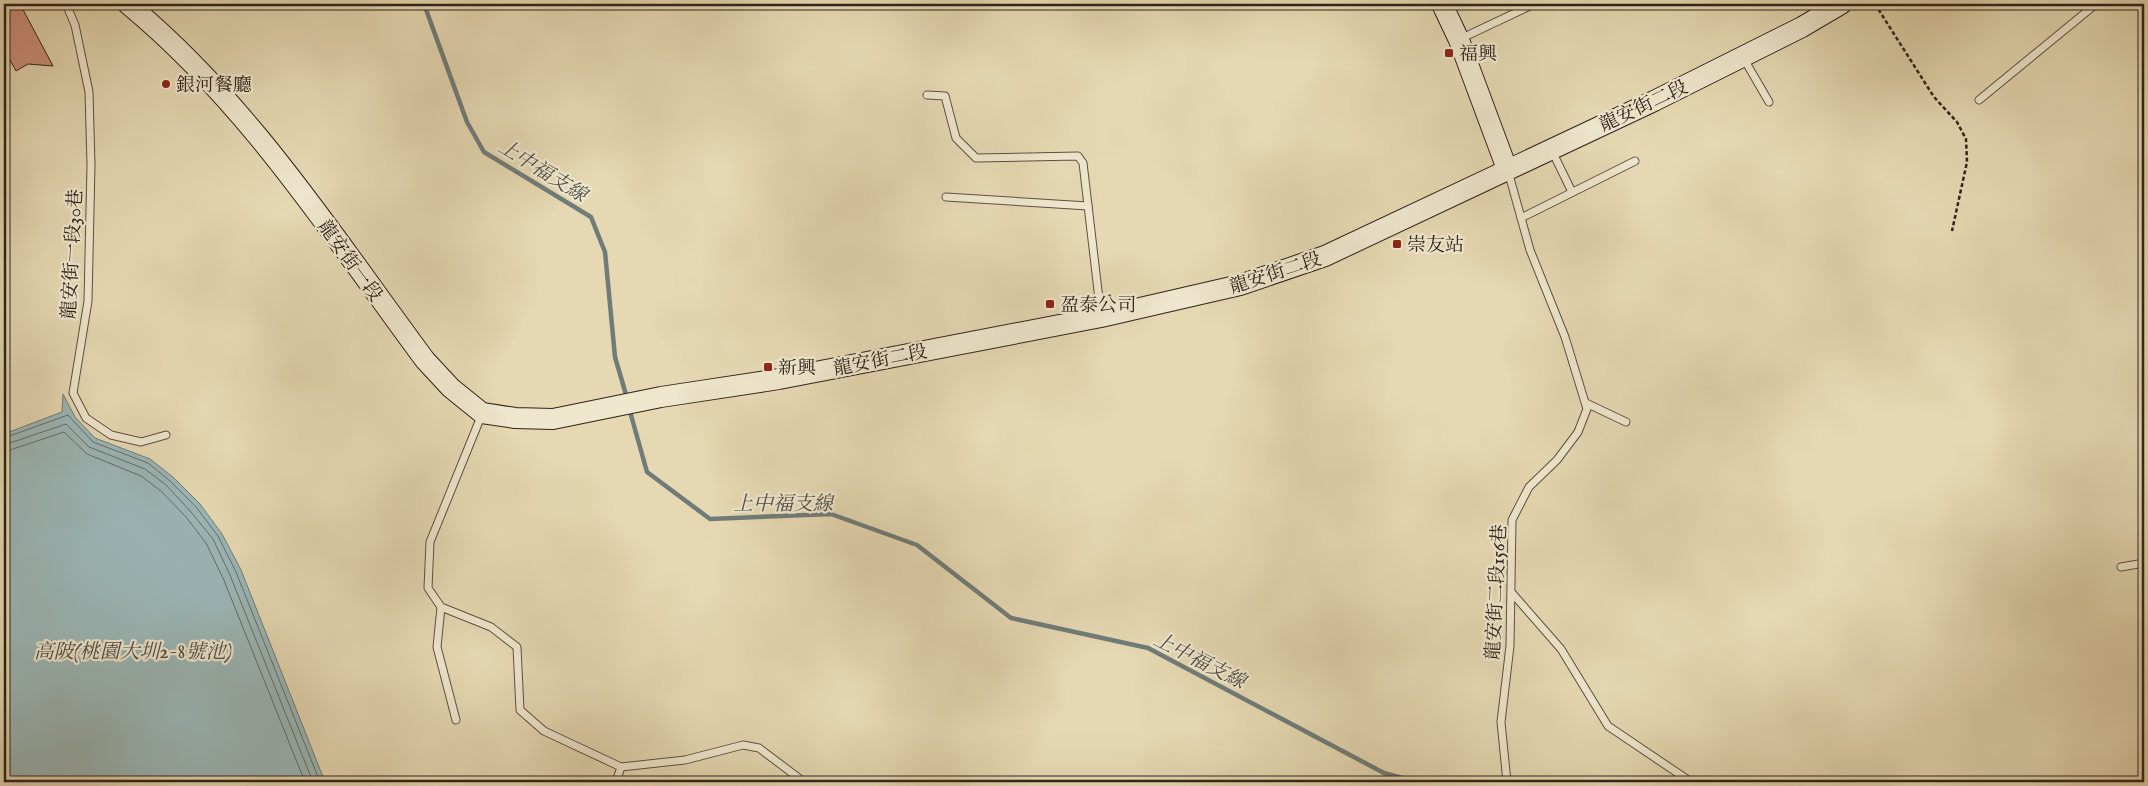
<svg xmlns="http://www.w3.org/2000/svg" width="2148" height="786" viewBox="0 0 2148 786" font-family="'IM FELL English','Noto Serif TC',serif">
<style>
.water{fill:#9bb7b7;stroke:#707c79}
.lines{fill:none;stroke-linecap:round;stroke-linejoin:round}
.shore{stroke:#656d6a;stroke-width:1}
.stream{stroke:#707c79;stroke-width:4.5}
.building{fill:#ce907c;stroke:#2f231c}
.lane-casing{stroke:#5c5042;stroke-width:9}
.secondary-casing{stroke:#2f231c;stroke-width:22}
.path{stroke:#2f231c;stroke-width:2.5;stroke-dasharray:4 2.5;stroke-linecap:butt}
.lane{stroke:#eee6cd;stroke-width:7}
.secondary{stroke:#eee6cd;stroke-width:20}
.poi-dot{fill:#8f2418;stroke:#eee6cd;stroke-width:2}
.labels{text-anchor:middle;stroke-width:4.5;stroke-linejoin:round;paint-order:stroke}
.poi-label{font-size:19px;fill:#2f231c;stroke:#eee6cd;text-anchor:start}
.street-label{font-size:19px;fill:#2f231c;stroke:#eee6cd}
.water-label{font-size:20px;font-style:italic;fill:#4f4f4a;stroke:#eee6cd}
</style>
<rect width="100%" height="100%" fill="#e5d8b2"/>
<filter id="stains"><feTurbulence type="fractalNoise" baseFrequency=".004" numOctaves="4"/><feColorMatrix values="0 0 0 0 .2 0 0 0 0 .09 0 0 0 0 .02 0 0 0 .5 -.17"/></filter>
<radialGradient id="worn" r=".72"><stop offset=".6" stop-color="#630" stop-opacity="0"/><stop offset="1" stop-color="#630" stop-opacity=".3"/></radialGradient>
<!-- water -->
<polygon class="water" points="63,394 75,417 95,438 150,459 173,477 200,504 222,534 241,570 325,782 4,782 4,434 62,412"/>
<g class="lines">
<!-- shore -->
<g class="shore">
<polyline points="4,438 68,415 93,442 148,463 170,481 196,507 218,536 236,572 320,782"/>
<polyline points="4,445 66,424 89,447 145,469 166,485 191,512 213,539 230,575 313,782"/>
<polyline points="4,452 64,432 87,454 141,476 161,491 186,517 206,543 223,578 305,782"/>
</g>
<!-- stream -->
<g class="stream">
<polyline points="424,4 467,122 484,152 591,217 605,252 615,357 627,398"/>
<polyline points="629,408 647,472 710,519 831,514 917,545 1011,618 1148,648 1384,773 1417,782"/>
</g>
</g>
<!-- building -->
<polygon class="building" points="4,4 20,4 53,66 28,64 16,71 4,49"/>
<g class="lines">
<defs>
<g id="lane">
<polyline points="66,4 75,25 89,92 91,165 88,301 73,393 86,418 111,435 141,442 166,435"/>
<polyline points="1460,39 1534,4"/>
<polyline points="1744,59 1769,102"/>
<polyline points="927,95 945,96 956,138 976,158 1078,156 1083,163 1101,316"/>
<polyline points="1979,100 2096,4"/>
<polyline points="1552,151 1572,192"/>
<polyline points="946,197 1088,206"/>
<polyline points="1521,218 1635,161"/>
<polyline points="1586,403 1626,422"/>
<polyline points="482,414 430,542 428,588 441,607 491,627 517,647 520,710 544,731 621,767 685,760 743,745 759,748 804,782"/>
<polyline points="2121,567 2144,563"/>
<polyline points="1512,593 1561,649 1608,726 1691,782"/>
<polyline points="441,607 437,647 456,720"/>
<polyline points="616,782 621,767"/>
<polyline points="1507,782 1501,722 1510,646 1512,520 1529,487 1557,460 1578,432 1587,409 1565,337 1530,250 1508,171"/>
</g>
<g id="secondary">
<path d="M128,4C248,103 333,236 425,360L451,388L482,413L515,418L553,419L661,397L779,379L1101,317L1240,285L1325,256L1654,101L1802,27L1841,4"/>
<polyline points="1442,4 1459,40 1507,169"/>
</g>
</defs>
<!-- lane casing -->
<use href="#lane" class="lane-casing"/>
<!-- secondary casing -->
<use href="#secondary" class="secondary-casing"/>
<!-- path -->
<polyline class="path" points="1875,4 1934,97 1957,122 1966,139 1967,162 1952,231"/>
<!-- lane -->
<use href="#lane" class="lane"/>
<!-- secondary -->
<use href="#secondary" class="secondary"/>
</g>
<!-- markers -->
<g class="poi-dot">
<rect x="1444" y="48" width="10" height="10" rx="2.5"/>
<circle cx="166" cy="84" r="5"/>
<rect x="1392" y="239" width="10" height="10" rx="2.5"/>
<rect x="1045" y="299" width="10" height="10" rx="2.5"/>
<rect x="763" y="362" width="10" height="10" rx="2.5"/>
</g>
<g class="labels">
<!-- poi labels -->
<g class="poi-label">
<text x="1459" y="60">福興</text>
<text x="176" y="91">銀河餐廳</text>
<text x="1407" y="251">崇友站</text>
<text x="1060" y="311">盈泰公司</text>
<text x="778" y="374">新興</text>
</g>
<!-- street labels -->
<g class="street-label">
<text transform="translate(1643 105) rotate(-25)" y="7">龍安街二段</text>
<text transform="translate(71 254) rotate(-87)" y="7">龍安街一段30巷</text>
<text transform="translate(351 260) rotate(54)" y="7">龍安街一段</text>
<text transform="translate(1275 272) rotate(-18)" y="7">龍安街二段</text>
<text transform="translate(880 359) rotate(-11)" y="7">龍安街二段</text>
<text transform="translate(1495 592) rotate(-87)" y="7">龍安街二段156巷</text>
</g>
<!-- water labels -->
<g class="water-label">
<text transform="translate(543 170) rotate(32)" y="7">上中福支線</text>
<text x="783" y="510">上中福支線</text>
<text x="133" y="658">高陂(桃園大圳2-8號池)</text>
<text transform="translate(1200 660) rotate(27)" y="7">上中福支線</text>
</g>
</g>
<!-- margin -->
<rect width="2148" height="786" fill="none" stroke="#e5d8b2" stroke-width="20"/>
<rect x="5" y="5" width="2138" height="776" fill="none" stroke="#2f231c" stroke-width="2.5"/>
<rect x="10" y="10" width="2128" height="766" fill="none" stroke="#2f231c"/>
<rect width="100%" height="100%" filter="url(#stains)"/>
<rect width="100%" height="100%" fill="url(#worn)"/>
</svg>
